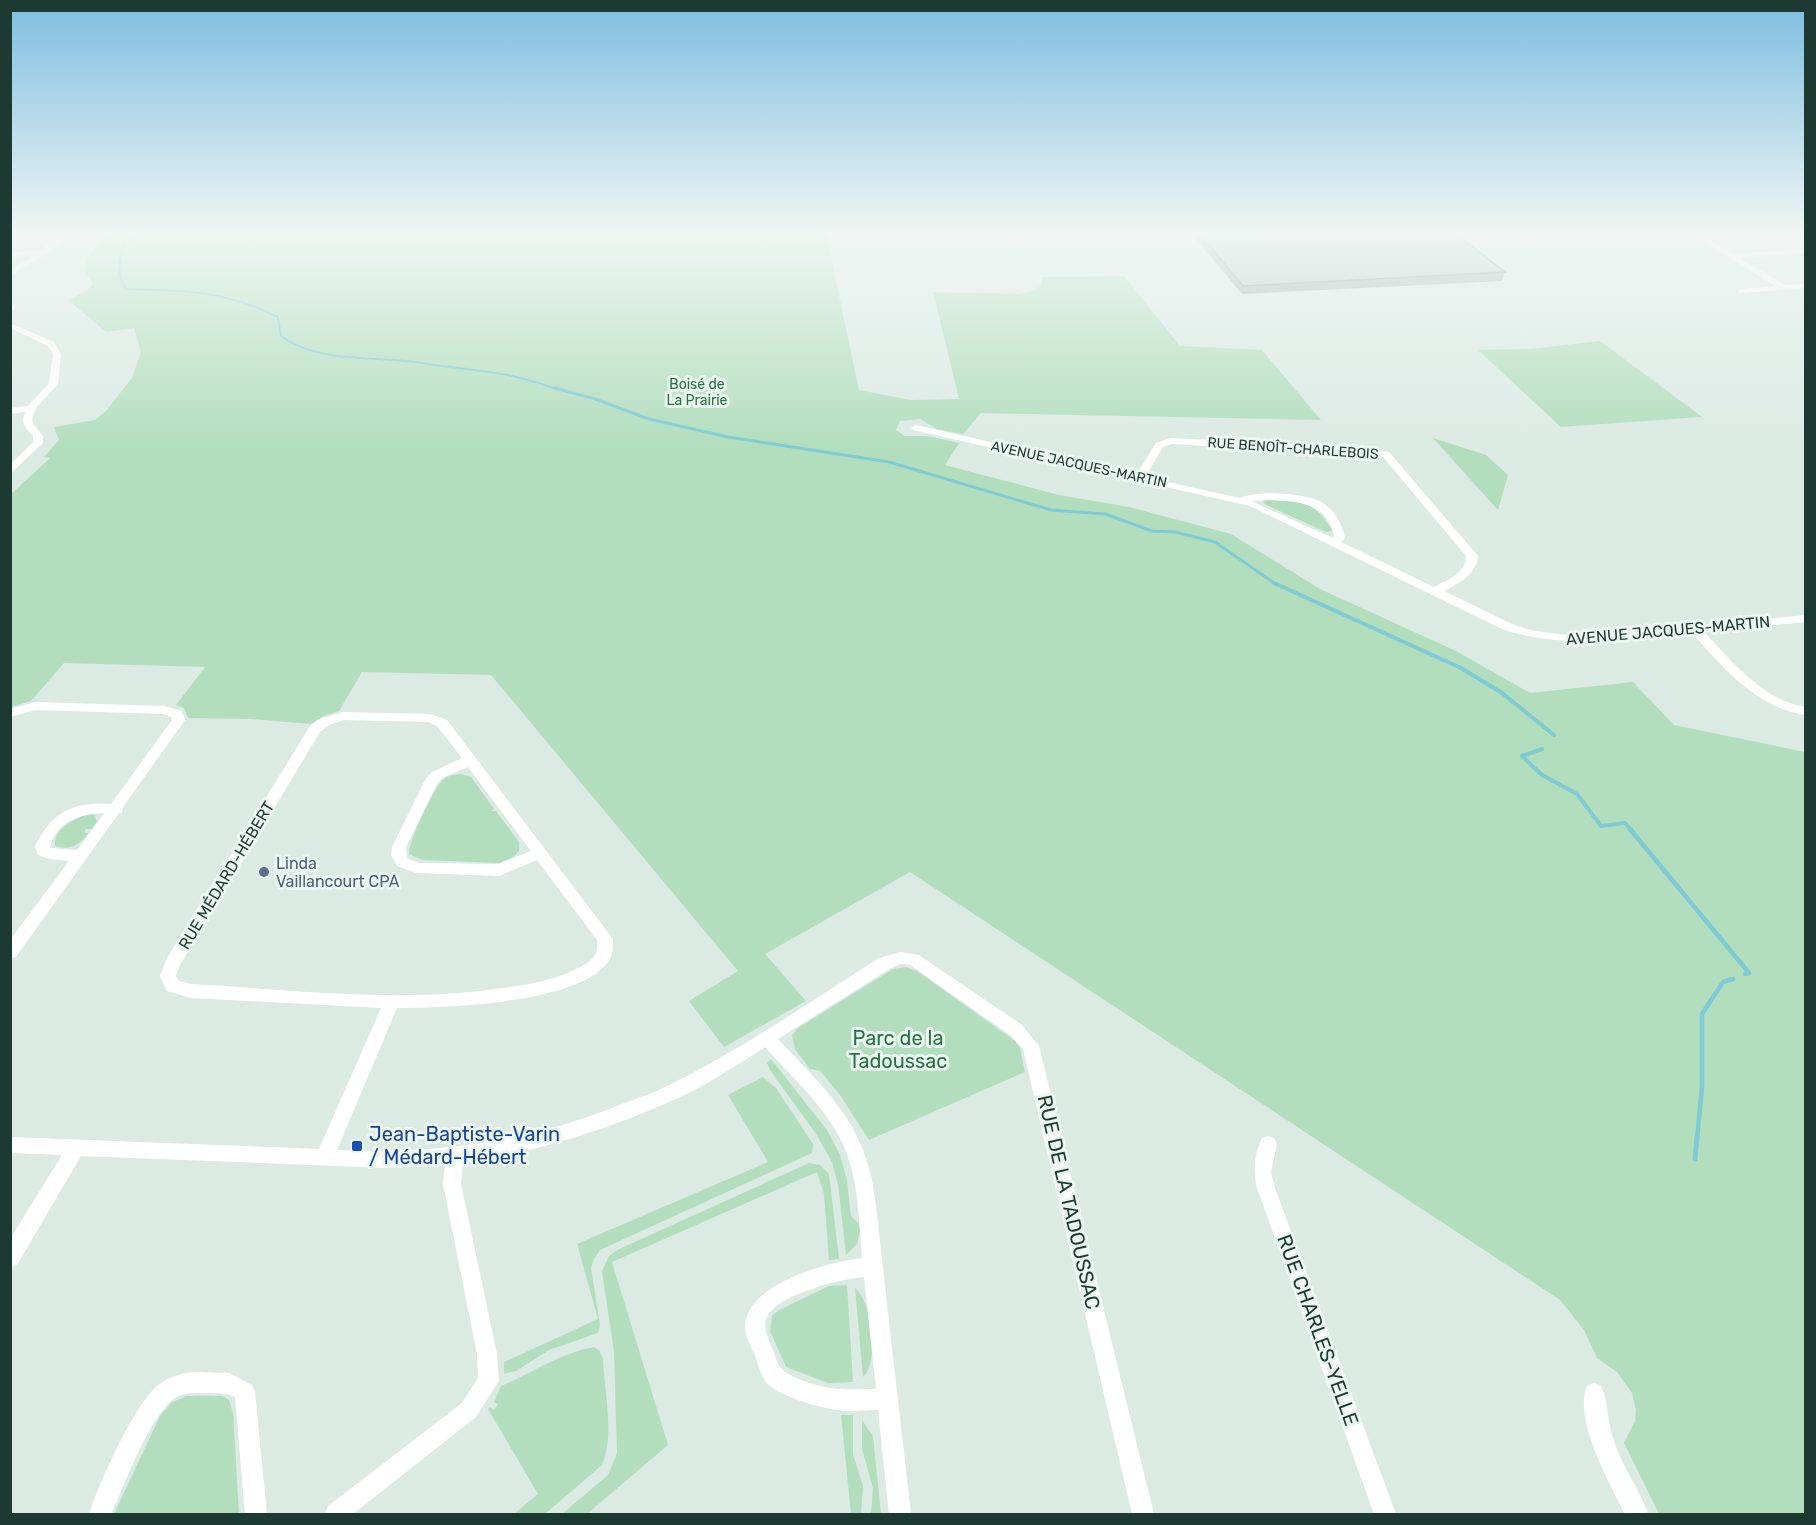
<svg xmlns="http://www.w3.org/2000/svg" width="1816" height="1525" viewBox="0 0 1816 1525" font-family="Rubik,sans-serif">
<style>
.green{fill:#b2debd}
.lines{fill:none;stroke-linecap:round;stroke-linejoin:round}
.stream-far4{stroke:#7ecad5;stroke-width:2}
.stream-far3{stroke:#7ecad5;stroke-width:3}
.stream-far2{stroke:#7ecad5;stroke-width:4}
.stream-far1{stroke:#7ecad5;stroke-width:4.5}
.stream{stroke:#7ecad5;stroke-width:5}
.street{fill:#fff;fill-rule:evenodd}
.wall{fill:#98a9a2}
.building{fill:#b1c5bc;stroke:#7c8a84;stroke-width:1.5}
.service-dot{fill:#5c6f8a;stroke:#edf7f1;stroke-width:2}
.transit-dot{fill:#1a4fb4;stroke:#edf7f1;stroke-width:2}
.labels{text-anchor:middle;stroke-width:6;stroke-linejoin:round;paint-order:stroke}
.far-park-label{font-size:14px;fill:#247441;stroke:#edf7f1}
.far-street-label{font-size:14px;fill:#1d3a32;stroke:#edf7f1}
.street-label{font-size:16px;fill:#1d3a32;stroke:#edf7f1}
.service-label{font-size:16px;fill:#4e5e75;stroke:#edf7f1;text-anchor:start}
.near-park-label{font-size:20px;fill:#247441;stroke:#edf7f1}
.near-transit-label{font-size:20px;fill:#164399;stroke:#edf7f1;text-anchor:start}
.near-street-label{font-size:20px;fill:#1d3a32;stroke:#edf7f1}
</style>
<rect width="100%" height="100%" fill="#dceae4"/>
<!-- green -->
<g class="green">
<path d="M116,233H826L859,390L911,400L959,399L933,292L1019,294L1033,291L1041,286L1042,277L1124,276L1180,346L1262,350L1321,420L981,413L963,434L937,429L920,419L900,421L896,430L905,436H928L959,443L945,465L1059,495L1129,507L1231,534L1320,589L1456,651L1530,693L1633,682L1674,725L1805,752V1514H1659L1624,1443L1635,1421L1636,1410L1632,1393L1617,1372L1597,1358L1584,1330L1560,1300L910,872L765,954L806,1001L724,1047L689,1001L738,971L491,675L362,672L339,711L323,716L311,724L250,719L188,718L184,708L176,705L205,667L64,663L31,701L11,707V494L50,458L44,457L59,440L54,427L95,420L106,411L132,378L141,352L134,328L106,332L68,300L88,290L93,283L84,271C89,251 98,243 116,233Z"/>
<polygon points="1600,341 1702,417 1561,427 1478,350 1530,349"/>
<polygon points="1433,438 1486,455 1508,475 1498,510"/>
<path d="M1265,500C1305,503 1310,497 1333,531L1326,532L1266,505L1263,502Z"/>
<path d="M461,774L471,777L494,809L491,811H496L519,842V851L512,858L499,863L422,860L409,854C408,843 434,787 443,780C448,775 454,775 461,774Z"/>
<path d="M89,814L95,815L97,822L92,829H86L84,833H89C79,845 70,851 55,846C53,829 75,818 89,814Z"/>
<polygon points="906,967 917,971 1015,1041 1020,1048 1025,1072 869,1140 840,1095 820,1071 810,1069 795,1049 792,1035 798,1028 893,969"/>
<polygon points="771,1059 827,1130 840,1155 847,1180 851,1216 859,1224 860,1230 857,1244 846,1255 838,1185 832,1162 816,1134 770,1070 767,1063"/>
<polygon points="763,1077 776,1088 813,1144 812,1153 600,1250 594,1259 591,1268 600,1325 598,1333 549,1350 516,1371 504,1374 504,1362 598,1319 577,1244 768,1162 728,1095"/>
<polygon points="809,1163 820,1165 829,1174 839,1259 829,1260 824,1194 817,1172 612,1262 668,1445 587,1514 562,1514 608,1475 617,1453 614,1352 602,1271 609,1256 617,1250"/>
<polygon points="847,1285 853,1382 828,1383 786,1367 770,1331 772,1316 779,1310 829,1286"/>
<path d="M855,1288C872,1302 880,1361 863,1377Z"/>
<path d="M594,1347L600,1351L603,1359C604,1391 615,1435 602,1465L545,1514H514L538,1494L488,1409L490,1407L494,1410L498,1404L494,1402L501,1386C532,1373 560,1353 594,1347Z"/>
<polygon points="186,1396 222,1396 229,1400 233,1413 239,1514 114,1514 160,1416 171,1403"/>
<polygon points="841,1415 853,1415 853,1454 863,1486 861,1514 851,1514"/>
<polygon points="862,1420 873,1436 881,1514 871,1514 873,1488 862,1449"/>
</g>
<g class="lines">
<!-- stream-far4 -->
<path class="stream-far4" d="M145,233L126,240C118,258 116,271 126,289C182,290 227,291 278,317L281,336C318,363 372,356 415,362C444,367 474,369 502,374C522,377 541,384 560,390"/>
<!-- stream-far3 -->
<polyline class="stream-far3" points="555,388 595,399 649,419 728,437 889,462 1051,510 1105,514 1152,531 1175,532 1215,542 1277,585"/>
<!-- stream-far2 -->
<g class="stream-far2">
<polyline points="1274,583 1461,668 1502,693 1554,735"/>
<polyline points="1542,749 1522,756 1542,775 1577,794 1601,826 1625,823 1631,830"/>
</g>
<!-- stream-far1 -->
<g class="stream-far1">
<polyline points="1630,829 1749,973 1745,974"/>
<polyline points="1697,1139 1702,1087 1702,1014 1723,982 1733,979"/>
</g>
<!-- stream -->
<polyline class="stream" points="1695,1159 1697,1137"/>
<!-- street -->
<g class="street">
<polygon points="58,233 65,233 54,249 10,276 10,270 33,256 10,257 10,253 43,249"/>
<polygon points="1691,233 1700,233 1733,254 1806,249 1806,253 1740,258 1785,285 1806,284 1806,288 1739,293 1738,291 1742,289 1775,286"/>
<polygon points="10,303 14,305 14,310 10,312"/>
<path d="M10,323L54,342L61,354L58,384L36,408L32,419L33,424L43,436V443L10,474V465L33,442V436C26,428 20,424 25,412L10,414V408L28,406L49,383L53,354L48,346L10,328Z"/>
<path d="M916,425L1136,475L1156,443L1171,438L1365,448L1389,452L1478,556C1477,574 1458,584 1444,591L1512,624L1530,630L1567,635L1607,634L1806,615V622L1704,632C1732,661 1763,701 1806,707V715C1756,708 1724,668 1692,633C1628,640 1566,649 1504,630L1250,506L913,430L911,428ZM1172,444L1383,457L1466,556C1466,573 1447,580 1434,587L1341,542L1345,538C1343,525 1334,510 1323,503C1306,492 1257,490 1240,498L1145,477L1163,447ZM1270,500C1298,501 1328,503 1334,537L1333,538L1251,501Z"/>
<path d="M35,702L164,706L182,711L185,720L123,807L122,813H119L16,957L10,959V940L69,861L49,859L38,855L35,846C53,811 72,802 111,804L172,720L171,717L163,714L35,710L10,717V709ZM104,813L77,850L50,848C55,822 80,814 104,813Z"/>
<path d="M343,712L430,714L447,720L613,939C613,945 613,952 611,957C588,1004 443,1008 397,1008L337,1150C438,1154 529,1142 622,1104C638,1098 654,1093 669,1085C742,1049 810,1002 879,958L900,952L919,955L1022,1025L1039,1046L1154,1514H1132L1023,1049L1010,1035L910,965L900,964L891,968L778,1039C826,1090 866,1124 875,1198L911,1514H889L878,1410C865,1410 850,1412 837,1410C820,1408 775,1395 766,1382C760,1374 757,1361 754,1353C750,1345 745,1335 745,1327C745,1284 828,1262 862,1258C859,1225 859,1189 848,1157C834,1114 794,1080 765,1047C737,1065 708,1084 678,1098C607,1130 540,1151 463,1163L461,1184L497,1354L499,1381L476,1417L353,1514H325L328,1506L462,1403L478,1378L477,1354L443,1184L445,1165L387,1168L81,1156L17,1265L10,1267V1239L62,1155L10,1153V1137L319,1149L381,1008L191,998L167,991L160,976L167,958L310,726L319,719ZM344,720L428,722L437,726L462,758L432,772L426,778L392,847L391,855L397,866L416,873L499,876L537,860L597,940C597,944 597,950 596,954C591,962 582,966 574,970C554,980 531,984 509,987C404,1004 296,990 191,984L179,981L176,976L180,965L320,732L329,725ZM468,767L531,851L498,864L418,863L407,858L406,847L437,784L442,778ZM864,1277L876,1389C864,1389 851,1390 839,1389C826,1389 787,1378 780,1367C776,1361 774,1352 771,1346C767,1336 762,1325 768,1315C780,1294 841,1279 864,1277Z"/>
<path d="M1268,1136L1274,1138L1277,1144L1271,1172L1275,1188L1396,1514H1374L1257,1188C1253,1171 1254,1155 1262,1138Z"/>
<path d="M195,1372L229,1373L252,1385L255,1392L267,1514H245L235,1397C227,1392 217,1394 208,1393C198,1393 185,1392 176,1397C148,1417 126,1483 111,1514H89C99,1484 131,1412 153,1390C164,1378 180,1373 195,1372Z"/>
<path d="M1594,1383L1601,1386C1609,1403 1607,1423 1614,1441C1622,1467 1640,1489 1648,1514H1625C1610,1485 1573,1418 1587,1386Z"/>
</g>
</g>
<!-- wall -->
<polygon class="wall" points="1191,233 1455,233 1505,272 1502,281 1242,294"/>
<!-- building -->
<polygon class="building" points="1199,233 1455,233 1505,272 1243,286"/>
<!-- sky -->
<linearGradient id="sky" x2="0" y2="1"><stop stop-color="#7dbde0"/><stop offset="0.52" stop-color="#eff6f3"/><stop offset="1" stop-color="#eff6f3" stop-opacity="0"/></linearGradient>
<rect width="1816" height="447" fill="url(#sky)"/>
<!-- markers -->
<circle class="service-dot" cx="264" cy="872" r="6"/>
<rect class="transit-dot" x="351" y="1140" width="12" height="12" rx="3"/>
<g class="labels">
<!-- far-park labels -->
<g class="far-park-label">
<text x="697" y="389">Boisé de<tspan x="697" dy="16">La Prairie</tspan></text>
</g>
<!-- far-street labels -->
<g class="far-street-label">
<text transform="translate(1293 448) rotate(4)" y="5">RUE BENOÎT-CHARLEBOIS</text>
<text transform="translate(1079 464) rotate(12)" y="5">AVENUE JACQUES-MARTIN</text>
</g>
<!-- street labels -->
<g class="street-label">
<text transform="translate(1668 630) rotate(-5)" y="6">AVENUE JACQUES-MARTIN</text>
<text transform="translate(226 875) rotate(-59)" y="6">RUE MÉDARD-HÉBERT</text>
</g>
<!-- service labels -->
<g class="service-label">
<text x="276" y="869">Linda<tspan x="276" dy="18">Vaillancourt CPA</tspan></text>
</g>
<!-- near-park labels -->
<g class="near-park-label">
<text x="898" y="1045">Parc de la<tspan x="898" dy="23">Tadoussac</tspan></text>
</g>
<!-- near-transit labels -->
<g class="near-transit-label">
<text x="369" y="1141">Jean-Baptiste-Varin<tspan x="369" dy="23">/ Médard-Hébert</tspan></text>
</g>
<!-- near-street labels -->
<g class="near-street-label">
<text transform="translate(1069 1202) rotate(77)" y="7">RUE DE LA TADOUSSAC</text>
<text transform="translate(1318 1330) rotate(70)" y="7">RUE CHARLES-YELLE</text>
</g>
</g>
<!-- border -->
<rect width="1816" height="1525" fill="none" stroke="#1d3a32" stroke-width="24"/>
</svg>
